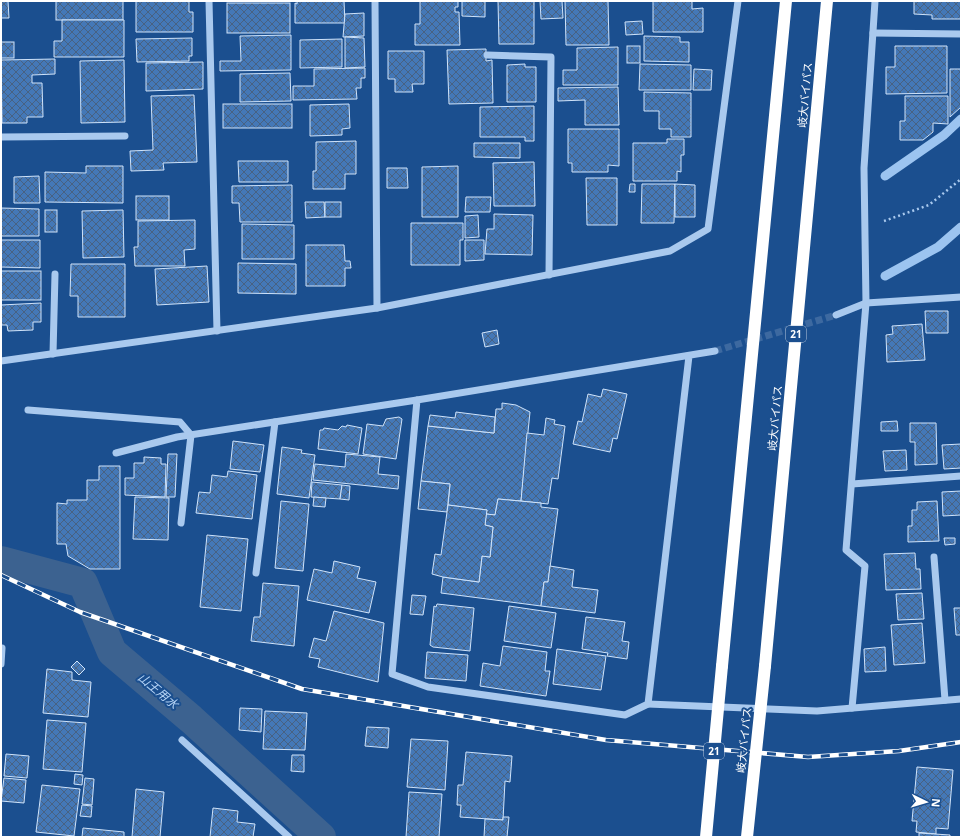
<svg xmlns="http://www.w3.org/2000/svg" width="962" height="838" viewBox="0 0 962 838" font-family="'Open Sans','Noto Sans JP',sans-serif">
<style>
.lines{fill:none;stroke-linecap:round;stroke-linejoin:round}
.stream{stroke:#9cc4f0;stroke-width:9}
.canal{stroke:#3c6290;stroke-width:30}
.building{fill:url(#building-cross-hatch);stroke:#cfe3fa}
.minor-tunnel{stroke:#3d69a0;stroke-width:7;stroke-dasharray:7 3.5;stroke-linecap:butt}
.path{stroke:#a9c9ee;stroke-width:2.5;stroke-dasharray:2 3;stroke-linecap:butt}
.minor{stroke:#a9c9ee;stroke-width:7}
.highway{stroke:#fff;stroke-width:12}
.rail-casing{stroke:#fff;stroke-width:4.5}
.rail{stroke:#1b4f8f;stroke-width:3;stroke-dasharray:9;stroke-linecap:butt}
.highway-bridge{stroke:#fff;stroke-width:12}
.labels{text-anchor:middle;stroke-width:4;stroke-linejoin:round;paint-order:stroke}
.shield{fill:#1b4f8f;stroke:#bbcadd;stroke-width:1}
.shield-label{font-size:10px;font-weight:bold;fill:#fff}
.street-label{font-size:11px;fill:#fff;stroke:#1b4f8f}
.water-label{font-size:12px;font-style:italic;fill:#b5d3f5;stroke:#1b4f8f}
</style>
<defs>
<pattern id="building-cross-hatch" width="8" height="8" patternUnits="userSpaceOnUse"><rect width="8" height="8" fill="#4478b7"/><path d="M0 0l8 8M0 8l8-8" fill="none" stroke="#486282"/></pattern>
</defs>
<rect width="100%" height="100%" fill="#1b4f8f"/>
<g class="lines">
<!-- stream -->
<g class="stream">
<polyline points="885,176 944,135 961,119"/>
<polyline points="885,276 938,247 961,227"/>
</g>
<!-- canal -->
<polyline class="canal" points="1,561 83,583 112,652 191,719 321,837"/>
</g>
<!-- building -->
<g class="building">
<polygon points="1,1 8,1 9,18 1,18"/>
<rect x="56" y="1" width="67" height="19"/>
<polygon points="136,1 189,1 189,12 193,12 193,32 136,32"/>
<polygon points="297,1 344,1 345,23 295,23 295,3 297,4"/>
<polygon points="420,1 458,1 458,7 455,7 455,12 459,12 460,45 415,45 415,24 420,24"/>
<polygon points="462,1 485,1 485,17 462,16"/>
<polygon points="498,1 534,1 534,44 499,44"/>
<polygon points="540,1 562,1 563,18 541,19"/>
<polygon points="565,1 608,1 609,45 566,45"/>
<polygon points="653,1 692,1 692,9 703,8 703,32 653,32"/>
<polygon points="914,1 961,1 961,19 932,19 932,15 914,14"/>
<rect x="227" y="3" width="63" height="30"/>
<polygon points="364,13 364,36 343,37 345,14"/>
<polygon points="62,20 124,20 124,57 54,57 54,41 62,41"/>
<polygon points="642,21 643,34 626,35 625,22"/>
<polygon points="291,35 291,70 220,71 220,61 241,61 240,36"/>
<polygon points="644,36 680,37 680,42 689,42 689,62 644,61"/>
<polygon points="345,37 364,38 365,67 345,68"/>
<polygon points="192,38 192,56 189,56 189,61 137,62 136,39"/>
<polygon points="342,39 342,67 300,68 300,40"/>
<rect x="1" y="42" width="13" height="16"/>
<rect x="627" y="46" width="13" height="17"/>
<polygon points="895,46 947,46 947,93 886,94 886,67 895,67"/>
<polygon points="618,47 618,85 563,85 563,70 577,70 577,48"/>
<polygon points="486,49 486,61 492,60 493,103 449,104 447,50"/>
<polygon points="388,51 424,51 424,84 412,84 413,92 395,92 395,79 388,79"/>
<polygon points="55,59 55,74 32,75 32,83 42,83 43,117 27,117 27,123 2,123 1,60"/>
<polygon points="124,60 125,122 81,123 80,61"/>
<polygon points="203,62 203,89 146,91 146,63"/>
<polygon points="525,64 525,67 536,67 536,102 507,102 507,65"/>
<polygon points="640,64 691,65 691,90 639,90"/>
<polygon points="365,68 365,78 361,78 361,88 356,88 357,99 293,100 293,86 314,86 314,69"/>
<polygon points="694,69 712,70 711,90 693,90"/>
<polygon points="950,69 961,69 961,107 950,117"/>
<polygon points="290,73 291,101 240,102 240,74"/>
<polygon points="618,87 619,125 585,125 585,100 558,101 558,88"/>
<polygon points="644,92 691,93 691,137 671,137 671,129 659,129 659,111 644,111"/>
<polygon points="194,95 197,162 163,163 164,170 131,171 130,151 153,150 151,96"/>
<polygon points="905,96 948,96 948,124 933,123 933,132 923,140 900,140 900,121 905,121"/>
<rect x="223" y="104" width="69" height="24"/>
<polygon points="349,104 350,128 342,129 342,135 310,136 310,105"/>
<polygon points="534,106 534,141 525,141 525,137 480,137 480,107"/>
<polygon points="568,129 619,129 619,166 608,165 608,172 572,172 572,163 568,163"/>
<polygon points="667,139 684,139 684,155 681,155 681,172 677,171 677,181 633,181 633,143 667,143"/>
<polygon points="356,141 356,174 345,174 345,189 313,189 313,171 316,171 316,142"/>
<polygon points="474,143 520,143 520,158 474,157"/>
<polygon points="238,161 288,161 288,182 239,182"/>
<polygon points="534,162 535,206 494,206 493,163"/>
<polygon points="86,166 123,166 123,203 45,202 45,172 86,173"/>
<polygon points="458,166 458,217 422,217 422,167"/>
<polygon points="387,168 407,168 408,188 387,188"/>
<polygon points="39,176 40,203 14,203 14,177"/>
<polygon points="586,178 617,178 617,225 587,225"/>
<polygon points="630,184 635,184 635,192 629,192"/>
<polygon points="642,184 675,184 674,223 641,223"/>
<polygon points="675,184 695,185 695,217 675,217"/>
<polygon points="292,185 292,222 240,222 239,203 232,203 232,186"/>
<rect x="136" y="196" width="33" height="24"/>
<polygon points="466,197 491,197 490,212 465,212"/>
<polygon points="305,202 324,202 325,217 306,218"/>
<rect x="325" y="202" width="16" height="15"/>
<polygon points="1,208 39,209 39,236 1,236"/>
<rect x="45" y="210" width="12" height="22"/>
<polygon points="123,210 124,257 83,258 82,211"/>
<polygon points="494,214 533,215 532,255 485,254 487,229 494,229"/>
<polygon points="478,215 479,237 465,238 465,216"/>
<polygon points="195,220 195,249 184,250 185,266 135,266 134,247 138,247 138,221"/>
<polygon points="411,223 463,223 463,240 460,240 460,265 411,265"/>
<polygon points="242,224 294,225 294,259 242,259"/>
<polygon points="1,240 40,240 40,268 1,267"/>
<polygon points="465,240 484,240 484,260 465,261"/>
<polygon points="306,245 344,245 345,261 350,261 351,268 345,268 345,286 306,286"/>
<polygon points="238,263 296,264 296,294 238,293"/>
<polygon points="71,264 125,264 125,317 78,317 78,296 70,296"/>
<polygon points="207,266 209,302 157,305 155,269"/>
<rect x="1" y="271" width="40" height="29"/>
<polygon points="41,303 41,322 33,322 33,330 8,331 7,325 1,325 1,305"/>
<polygon points="925,311 948,311 948,333 926,333"/>
<polygon points="922,324 925,360 887,362 886,335 893,334 892,326"/>
<polygon points="497,330 499,344 485,347 482,333"/>
<polygon points="603,389 627,394 617,439 613,438 610,452 573,444 578,421 582,422 588,394 601,397"/>
<polygon points="502,403 516,405 530,412 521,501 498,499 495,515 486,514 487,510 448,505 450,484 421,481 428,426 494,433 496,409 502,409"/>
<polygon points="456,412 495,417 494,433 428,426 430,415 455,418"/>
<polygon points="399,417 402,419 396,459 363,454 367,424 383,426 386,419"/>
<polygon points="546,418 555,420 554,424 565,426 558,479 552,478 548,504 521,501 527,433 544,435"/>
<polygon points="897,421 898,431 881,431 881,422"/>
<polygon points="910,423 936,423 937,464 915,465 915,442 910,442"/>
<polygon points="347,425 362,428 358,454 318,449 320,430 323,430 324,428 338,430 342,426 346,427"/>
<polygon points="233,441 264,445 260,472 230,469"/>
<polygon points="961,444 961,468 944,469 942,445"/>
<polygon points="282,447 302,450 301,453 315,455 309,498 277,494"/>
<polygon points="906,450 907,470 885,471 883,451"/>
<polygon points="168,454 177,454 175,497 166,497"/>
<polygon points="346,454 380,457 378,474 399,476 398,489 313,480 315,464 345,467"/>
<polygon points="144,457 161,458 161,464 166,464 165,497 125,495 125,478 134,478 134,463 144,463"/>
<polygon points="99,466 120,466 120,569 90,569 68,556 66,544 57,544 57,503 67,504 67,500 87,500 87,480 99,480"/>
<polygon points="228,471 257,475 252,519 196,513 199,492 210,493 212,475 227,477"/>
<polygon points="421,481 450,484 447,512 418,509"/>
<polygon points="312,482 342,485 340,499 311,497"/>
<polygon points="342,485 350,486 349,500 340,499"/>
<polygon points="961,491 961,515 943,516 942,492"/>
<polygon points="135,497 169,498 168,540 133,539"/>
<polygon points="314,497 326,498 325,507 313,506"/>
<polygon points="498,499 541,503 541,507 558,509 548,582 544,582 541,606 441,593 443,577 479,582 482,556 490,557 493,527 485,525 486,514 495,515"/>
<polygon points="281,501 309,504 303,571 275,568"/>
<polygon points="937,501 939,541 908,542 908,526 912,526 912,510 917,510 917,502"/>
<polygon points="448,505 487,510 485,525 493,527 490,557 482,556 479,582 443,577 432,574 435,554 441,555"/>
<polygon points="207,535 248,539 241,611 200,607"/>
<polygon points="944,538 955,538 955,544 945,545"/>
<polygon points="915,553 916,569 920,569 921,589 886,590 884,554"/>
<polygon points="334,561 360,567 357,578 376,582 369,613 307,600 314,569 332,573"/>
<polygon points="550,566 574,570 572,587 598,590 595,613 541,606 544,582 548,582"/>
<polygon points="263,583 299,586 294,646 251,641 254,617 260,617"/>
<polygon points="922,593 924,619 898,620 896,594"/>
<polygon points="412,595 426,596 423,615 410,614"/>
<polygon points="437,604 474,608 470,651 433,647 430,645 434,606 436,607"/>
<polygon points="509,606 556,613 551,648 504,641"/>
<polygon points="954,608 961,608 961,635 956,635"/>
<polygon points="334,611 384,623 378,682 318,667 320,659 309,657 314,638 326,641"/>
<polygon points="586,617 625,622 622,641 629,642 627,659 607,656 608,653 582,649"/>
<polygon points="922,623 925,663 894,665 891,625"/>
<polygon points="503,646 547,652 545,671 550,671 546,696 480,686 483,663 500,666"/>
<polygon points="885,647 886,671 865,672 864,649"/>
<polygon points="557,649 606,656 601,690 553,684"/>
<polygon points="427,652 468,655 466,681 425,678"/>
<polygon points="77,661 85,669 79,675 71,667"/>
<polygon points="47,669 72,672 72,680 91,682 88,717 43,713"/>
<polygon points="240,708 262,709 261,732 239,730"/>
<polygon points="265,711 307,713 305,750 263,749"/>
<polygon points="47,720 86,723 82,772 43,769"/>
<polygon points="367,727 389,728 388,748 365,746"/>
<polygon points="411,739 448,741 445,790 407,787"/>
<polygon points="466,752 512,756 510,782 505,781 503,820 460,817 461,805 457,805 458,785 463,785"/>
<polygon points="6,754 29,756 27,778 4,776"/>
<polygon points="292,755 304,755 304,772 291,771"/>
<polygon points="917,767 953,770 948,829 936,828 936,834 916,832 917,821 912,821"/>
<polygon points="75,774 83,775 82,785 74,784"/>
<polygon points="4,778 26,780 24,803 1,801"/>
<polygon points="85,778 94,779 92,805 82,804"/>
<polygon points="42,785 80,789 74,836 36,832"/>
<polygon points="136,789 164,792 160,837 132,837"/>
<polygon points="409,792 442,794 439,837 406,837"/>
<polygon points="82,805 92,806 91,817 80,816"/>
<polygon points="213,808 238,811 237,822 255,824 253,837 210,837"/>
<polygon points="503,817 509,817 507,837 484,837 485,819 503,820"/>
<polygon points="83,828 124,832 124,837 82,837"/>
<polygon points="919,833 950,835 950,837 919,837"/>
</g>
<g class="lines">
<!-- minor-tunnel -->
<polyline class="minor-tunnel" points="715,351 836,315"/>
<!-- path -->
<polyline class="path" points="884,221 929,205 961,179"/>
<!-- minor -->
<g class="minor">
<polyline points="209,1 217,331"/>
<polyline points="375,1 377,308"/>
<polyline points="873,33 961,34"/>
<polyline points="487,55 551,57 549,275"/>
<polyline points="1,137 125,136"/>
<polyline points="836,315 866,303 961,297"/>
<polyline points="53,354 55,274"/>
<polyline points="689,356 648,704 625,715 428,687 392,674 417,400 715,351"/>
<polyline points="1,361 377,308 670,251 708,229 738,1"/>
<polyline points="28,410 180,422 191,435 181,523"/>
<polyline points="116,453 177,437 417,400"/>
<polyline points="852,484 961,476"/>
<polyline points="934,557 945,700"/>
<polyline points="256,573 275,422"/>
<polyline points="1,664 2,648"/>
<polyline points="648,704 817,711 961,699"/>
<polyline points="852,708 865,566 846,550 866,303 864,168 875,1"/>
<polyline points="182,740 289,837"/>
</g>
<!-- highway -->
<g class="highway">
<polyline points="722,666 786,1"/>
<polyline points="765,666 827,1"/>
</g>
<defs>
<polyline id="rail" points="1,575 80,612 302,689 606,740 808,757 899,751 961,742"/>
</defs>
<!-- rail casing -->
<use href="#rail" class="rail-casing"/>
<!-- rail -->
<use href="#rail" class="rail"/>
<!-- highway-bridge -->
<g class="highway-bridge">
<polyline points="706,837 722,666"/>
<polyline points="747,837 765,666"/>
</g>
</g>
<g class="labels">
<!-- shield labels -->
<g class="shield">
<rect x="786" y="326" width="20" height="16" rx="3"/>
<rect x="704" y="743" width="20" height="16" rx="3"/>
</g>
<g class="shield-label">
<text x="796" y="338">21</text>
<text x="714" y="755">21</text>
</g>
<!-- street labels -->
<g class="street-label">
<text transform="translate(805 95) rotate(-85)" y="4">岐大バイパス</text>
<text transform="translate(775 418) rotate(-85)" y="4">岐大バイパス</text>
<text transform="translate(744 740) rotate(-84)" y="4">岐大バイパス</text>
</g>
<!-- water labels -->
<g class="water-label">
<text transform="translate(158 691) rotate(40)" y="4">山王用水</text>
</g>
</g>
<!-- border -->
<rect width="962" height="838" fill="none" stroke="#ffffff" stroke-width="4"/>
<!-- north arrow -->
<g transform="translate(926 802) rotate(95)" stroke="#1b4f8f" stroke-width="3" paint-order="stroke">
<path d="M0-3L7 15L0 10L-7 15Z" fill="#ffffff"/>
<text y="-6" font-size="11" font-weight="bold" text-anchor="middle" fill="#ffffff">N</text>
</g>
</svg>
